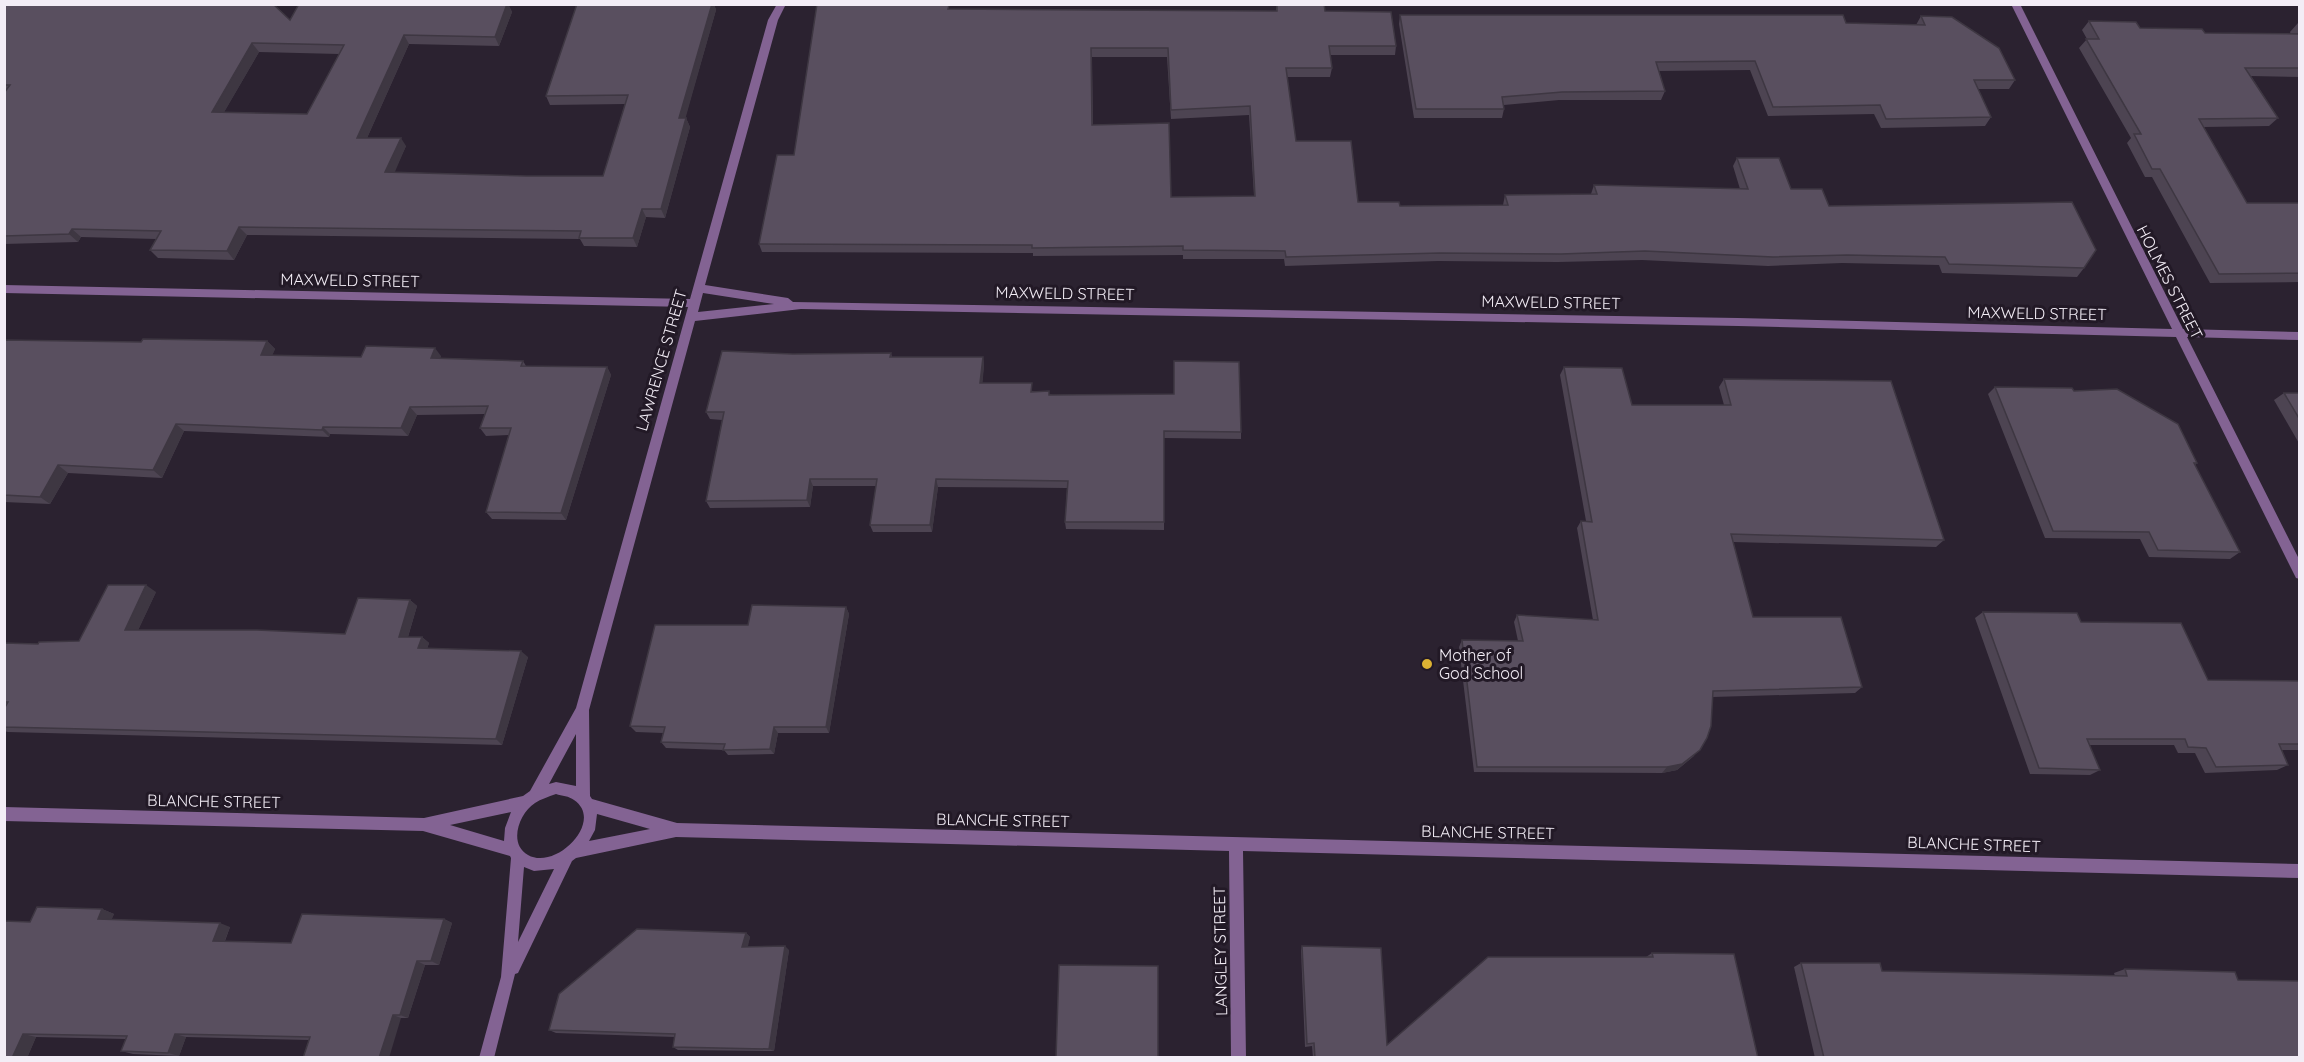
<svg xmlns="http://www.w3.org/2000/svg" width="2304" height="1062" viewBox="0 0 2304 1062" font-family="Quicksand,sans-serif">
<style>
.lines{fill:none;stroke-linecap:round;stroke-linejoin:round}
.minor{fill:#836393;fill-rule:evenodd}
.wall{fill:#4d4452;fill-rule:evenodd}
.shaded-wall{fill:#3e3742}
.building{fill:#594f5f;stroke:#3e3742;stroke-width:1.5;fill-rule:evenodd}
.poi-dot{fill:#dcb233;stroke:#221926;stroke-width:2}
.labels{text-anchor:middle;stroke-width:6;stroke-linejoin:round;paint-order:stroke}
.street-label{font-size:16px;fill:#f3edf6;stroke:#221926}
.poi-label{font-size:16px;fill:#f3edf6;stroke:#221926;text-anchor:start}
</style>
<rect width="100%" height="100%" fill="#2b2230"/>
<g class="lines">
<!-- minor -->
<path class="minor" d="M777,4H786L778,20L705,285L788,298L793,302L1738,318L2172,329L2011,4H2020L2183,329L2300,332V340L2187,337L2300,561V579L2296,578L2176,337L1738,326L801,309L695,321L589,710L590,796L592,799L677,823L2300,864V878L1243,851L1246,1058H1231L1229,851L676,837L576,858L572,861L518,973L515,974L494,1058H479L501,977L511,858L510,856L423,831L4,821V807L424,818L523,796L530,791L576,708L688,307L4,293V285L690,299L768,20ZM703,293L774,304L698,312ZM576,734V786L556,782L549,784ZM556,794C562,796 569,796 574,800C605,821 556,871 528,855C508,844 519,813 535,803C541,799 548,797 556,794ZM511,812L505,828L504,841L450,825ZM597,814L650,829L589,841L595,830ZM524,867L534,871L554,869L518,942Z"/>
</g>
<!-- wall -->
<g class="wall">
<path d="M4,4L290,20L299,4H508L512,12L499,46L409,44L367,138L406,146L394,172L526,176H603L625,104L550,105L546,96L577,4H714L716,10L685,118H686L690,127L665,218L646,217L637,247L584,246L580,239L247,235L234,260L158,258L150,250L156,239L81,237L78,242L4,244ZM259,52L339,54L307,114L224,112Z"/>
<path d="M1277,4L1325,11L1396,46L1395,55H1330L1332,68L1330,77H1287L1296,141L1358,202L1400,206L1503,205L1505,195L1591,194L1594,185L1740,189L1733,166L1737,158L1791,189L1829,206L2084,268L2077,277L1942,273L1939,265L1842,263L1768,266L1642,260L1558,262L1438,261L1285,266L1284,259H1183V255L1033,256V253L762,252L759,244L794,155L949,5V9L1276,11ZM1092,57H1167L1171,119L1249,115L1254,196L1171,197L1093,125Z"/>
<polygon points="1400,15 1916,25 1921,16 2015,80 2009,89 1978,89 1991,117 1985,126 1881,128 1874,114 1768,116 1750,70 1659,71 1665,91 1661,100 1559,100 1504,105 1504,109 1502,118 1414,118 1399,24"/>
<polygon points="2089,21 2140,28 2205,33 2291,34 2290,32 2298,23 2300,23 2300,77 2251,76 2278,118 2269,126 2204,127 2247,203 2300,203 2300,282 2210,283 2152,177 2145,177 2127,143 2131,138 2079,48 2087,39 2082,30"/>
<polygon points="4,340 141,342 267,341 275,349 272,355 361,357 441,356 440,358 523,361 526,366 607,367 611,375 566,520 492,519 486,512 509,435 486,436 480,428 485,414 417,415 408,436 330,434 329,437 184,431 162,478 68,473 50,504 4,502"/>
<polygon points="891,353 892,357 983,357 984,365 982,383 1033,391 1241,432 1241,439 1164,438 1164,530 1066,529 1065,522 1067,488 938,487 932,532 873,532 870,525 876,486 813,486 810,507 710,508 706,501 722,420 710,419 706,412 793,354"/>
<polygon points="1564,367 1632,405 1724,405 1719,387 1724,379 1944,540 1936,547 1733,542 1753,617 1862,687 1855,693 1713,697 1694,756 1677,770 1662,773 1474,772 1459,647 1462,640 1518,641 1514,622 1517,615 1593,620 1577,528 1581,521 1586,521 1560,375"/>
<polygon points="1995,387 2074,391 2197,463 2195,465 2240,552 2230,559 2149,557 2140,539 2045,538 1988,394"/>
<polygon points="2284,393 2300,393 2300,445 2274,400"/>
<polygon points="156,592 138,630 345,634 410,600 417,606 408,637 422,637 429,643 427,649 528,657 502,745 8,732 4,731 4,643 38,644 79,641"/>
<polygon points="846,607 849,614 829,733 778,733 774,754 728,755 724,750 666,748 661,742 663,733 636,732 630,726 748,625"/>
<polygon points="1983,612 2081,622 2208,680 2300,681 2300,750 2282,750 2288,765 2277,770 2205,773 2195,753 2178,753 2174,745 2089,745 2100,770 2090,775 2030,774 1975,618"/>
<polygon points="102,909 114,914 111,920 230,927 225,941 291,943 444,919 452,923 439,965 425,965 408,1018 401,1018 309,1040 186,1037 179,1056 133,1054 121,1051 126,1039 36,1037 27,1058 4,1058 30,922"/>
<polygon points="746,933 750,937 747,947 789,950 774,1051 678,1050 673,1047 675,1037 556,1033 549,1030"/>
<polygon points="1302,946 1387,1045 1646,957 1652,953 1758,1058 1313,1058 1312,1046 1305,1047 1301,950"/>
<polygon points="1801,963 1882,971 2115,976 2114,973 2125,969 2238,980 2300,1058 1815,1058 1794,967"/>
</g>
<!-- shaded-wall -->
<g class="shaded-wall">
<polygon points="507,4 508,4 512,12 499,46 495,37"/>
<polygon points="712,4 714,4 716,10 683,127 679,118"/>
<polygon points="404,35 409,44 363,147 357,138"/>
<polygon points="252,43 259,52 219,121 212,112"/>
<polygon points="686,118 690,127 665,218 661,209"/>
<polygon points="401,138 406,146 391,181 385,172"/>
<polygon points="642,209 646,217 637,247 633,238"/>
<polygon points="239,227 247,235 234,260 227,251"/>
<polygon points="72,229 81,237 78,242 69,234"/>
<polygon points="267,341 275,349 269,363 261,355"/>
<polygon points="435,348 441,356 437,366 431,358"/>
<polygon points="983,357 984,365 982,391 980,383"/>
<polygon points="607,367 611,375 566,520 561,513"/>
<polygon points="410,407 417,415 408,436 401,428"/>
<polygon points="176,424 184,431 162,478 153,470"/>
<polygon points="323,427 330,434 329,437 322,430"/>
<polygon points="58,465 68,473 50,504 40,497"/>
<polygon points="810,479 813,486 810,507 807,500"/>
<polygon points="936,479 938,487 932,532 930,525"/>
<polygon points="146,585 156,592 135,637 125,630"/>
<polygon points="410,600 417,606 406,643 399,637"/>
<polygon points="846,607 849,614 829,733 826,727"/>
<polygon points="422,637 429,643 425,655 418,648"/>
<polygon points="521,651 528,657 502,745 496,739"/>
<polygon points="774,727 778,733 774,754 770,749"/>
<polygon points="1700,750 1677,770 1662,773 1667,767"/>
<polygon points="102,909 114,914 110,923 98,919"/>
<polygon points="444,919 452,923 439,965 431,961"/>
<polygon points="220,923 230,927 223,945 213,941"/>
<polygon points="746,933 750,937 747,951 742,947"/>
<polygon points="785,946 789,950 774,1051 769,1049"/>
<polygon points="417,961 425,965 408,1018 400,1015"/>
<polygon points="393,1015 401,1018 389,1058 379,1058"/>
<polygon points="23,1034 36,1037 27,1058 12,1058"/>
<polygon points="175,1034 186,1037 179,1056 168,1053"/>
</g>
<!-- building -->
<g class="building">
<path d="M4,4H273L290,20L299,4H507L495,37L404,35L357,138H401L385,172L526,176H603L628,95L546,96L577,4H712L679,118H686L661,209H642L633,238H579L581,231L239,227L227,251L150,250L161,231L72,229L69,234L4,236V93L10,85H4ZM252,43L344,45L307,114L212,112Z"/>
<path d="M817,4L949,5L948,9L1277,11V4H1324L1325,11L1391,12L1396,46H1329L1332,68H1286L1296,141H1351L1358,202H1399L1400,206L1508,205L1505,195L1597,194L1594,185L1748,189L1737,158H1779L1791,189H1822L1829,206L2072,202L2096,250L2084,268L1949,264L1945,257L1847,255L1773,257L1645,251L1561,254L1440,253L1286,257L1285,251L1183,250V246L1032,248V245L759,244L777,155H794ZM1091,48H1168L1171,110L1250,106L1255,196L1171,197L1169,123L1092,125Z"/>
<polygon points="1400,15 1843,15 1846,23 1925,25 1921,16 1952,17 1999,48 2015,80 1974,80 1991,117 1886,119 1880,105 1773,107 1755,61 1656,62 1665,91 1562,92 1502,97 1504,109 1416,109"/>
<polygon points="2089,21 2136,22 2140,28 2202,29 2205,33 2300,34 2300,68 2245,68 2278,118 2199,119 2247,203 2300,203 2300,273 2219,274 2160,169 2152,169 2134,134 2141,134 2086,39 2099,39"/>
<polygon points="143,339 267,341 261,355 361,357 366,346 435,348 431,358 523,361 521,366 607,367 561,513 486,512 511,428 480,428 488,406 410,407 401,428 323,427 322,430 176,424 153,470 58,465 40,497 4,495 4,340 141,342"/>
<polygon points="722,351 793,354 891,353 890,357 983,357 980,383 1032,383 1031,392 1049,391 1049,395 1174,394 1174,361 1239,362 1241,432 1164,431 1164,522 1065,522 1068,481 936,479 930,525 870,525 877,479 810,479 807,500 706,501 724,412 706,412"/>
<polygon points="1564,367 1622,368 1632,405 1731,405 1724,379 1891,381 1944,540 1731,534 1753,617 1841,617 1862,687 1713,691 1711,726 1707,738 1700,750 1682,764 1667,767 1477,767 1462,640 1523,641 1517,615 1598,620 1581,521 1592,522"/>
<polygon points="1995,387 2072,388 2074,391 2117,389 2178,424 2197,463 2194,463 2240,552 2158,550 2149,532 2053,531"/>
<polygon points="2284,393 2300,393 2300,420"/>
<polygon points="108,585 146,585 125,630 257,630 345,634 358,598 410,600 399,637 422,637 418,648 521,651 496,739 4,727 4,709 8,702 4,702 4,643 38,644 39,642 79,641"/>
<polygon points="752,605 846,607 826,727 774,727 770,749 723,750 725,744 661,742 665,727 630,726 655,625 748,625"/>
<polygon points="1983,612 2077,613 2081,622 2181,623 2208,680 2300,681 2300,744 2279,744 2288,765 2216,767 2206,748 2188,747 2185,739 2087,739 2100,770 2039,768"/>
<polygon points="37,907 102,909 98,919 220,923 213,941 291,943 302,914 444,919 431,961 417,961 400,1015 393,1015 379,1058 303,1058 310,1037 175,1034 168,1053 121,1051 127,1036 23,1034 12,1058 4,1058 4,921 30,922"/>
<polygon points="637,929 746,933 742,947 785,946 769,1049 673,1047 675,1034 549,1030 559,994"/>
<polygon points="1302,946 1381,948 1387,1045 1488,957 1653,957 1652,953 1734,954 1758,1058 1315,1058 1314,1043 1307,1044"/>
<polygon points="1801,963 1880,963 1882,971 2127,976 2125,969 2235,972 2238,980 2300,981 2300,1058 1824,1058"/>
<polygon points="1059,965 1158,966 1158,1058 1056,1058"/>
</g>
<!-- markers -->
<circle class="poi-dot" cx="1427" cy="664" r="6"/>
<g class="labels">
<!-- street labels -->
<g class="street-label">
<text transform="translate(350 280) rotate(1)" y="6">MAXWELD STREET</text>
<text transform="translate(2170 282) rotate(63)" y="6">HOLMES STREET</text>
<text transform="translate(1065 293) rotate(1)" y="6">MAXWELD STREET</text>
<text transform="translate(1551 302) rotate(1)" y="6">MAXWELD STREET</text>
<text transform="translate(2037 313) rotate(1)" y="6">MAXWELD STREET</text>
<text transform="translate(661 360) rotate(-74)" y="6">LAWRENCE STREET</text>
<text transform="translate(214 801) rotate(1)" y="6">BLANCHE STREET</text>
<text transform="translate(1003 820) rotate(1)" y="6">BLANCHE STREET</text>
<text transform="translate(1488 832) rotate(1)" y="6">BLANCHE STREET</text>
<text transform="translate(1974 844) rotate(2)" y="6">BLANCHE STREET</text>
<text transform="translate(1220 951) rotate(-91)" y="6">LANGLEY STREET</text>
</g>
<!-- poi labels -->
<g class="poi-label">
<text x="1439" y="661">Mother of<tspan x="1439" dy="18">God School</tspan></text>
</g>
</g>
<!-- border -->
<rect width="2304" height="1062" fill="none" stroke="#f3edf6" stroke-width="12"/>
</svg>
